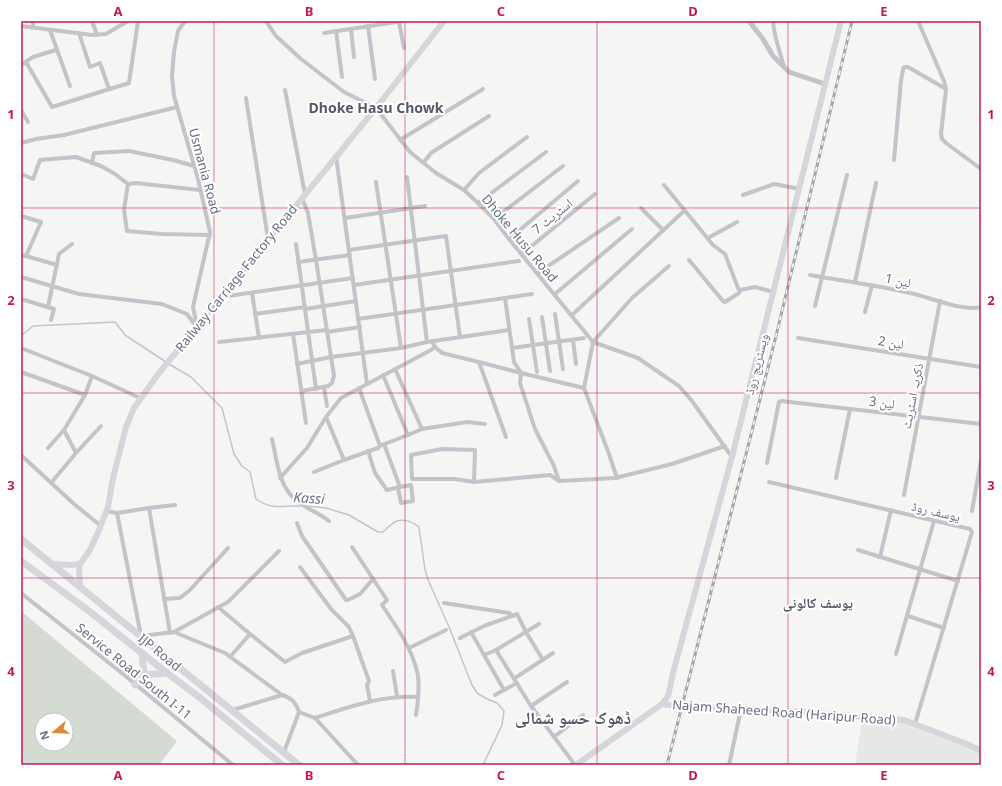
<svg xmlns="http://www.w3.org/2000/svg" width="1002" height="786" viewBox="0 0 1002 786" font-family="'Noto Sans','Noto Naskh Arabic',sans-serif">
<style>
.built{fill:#e6e7e7}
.green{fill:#d4dbd3;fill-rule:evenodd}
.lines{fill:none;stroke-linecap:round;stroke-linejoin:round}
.stream{stroke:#c0c6ce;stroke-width:1.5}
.minor{stroke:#c2c4c9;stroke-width:4}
.tertiary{stroke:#c2c4c9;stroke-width:5}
.secondary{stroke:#d5d6dc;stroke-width:6}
.trunk{stroke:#d5d6dc;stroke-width:7}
.rail-casing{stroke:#a4a6ad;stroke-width:3}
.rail{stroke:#fff;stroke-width:1.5;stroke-dasharray:4.5;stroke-linecap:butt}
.grid{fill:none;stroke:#c2185b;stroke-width:1;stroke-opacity:0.55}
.labels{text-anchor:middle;stroke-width:4;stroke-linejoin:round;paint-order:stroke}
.street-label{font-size:13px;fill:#686e82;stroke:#fff}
.neighbourhood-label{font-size:14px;font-weight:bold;fill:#555a68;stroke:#fff}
.water-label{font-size:14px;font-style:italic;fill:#697485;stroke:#fff}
.district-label{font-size:17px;font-weight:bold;fill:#555a68;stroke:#fff}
.neatline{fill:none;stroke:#c2185b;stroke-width:1.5}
.grid-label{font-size:13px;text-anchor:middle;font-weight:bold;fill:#c2185b}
</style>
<rect width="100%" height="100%" fill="#f5f6f3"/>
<!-- built -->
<polygon class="built" points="863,717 904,720 981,751 981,765 857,765 856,757"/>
<!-- green -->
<path class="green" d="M21,611L177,741L159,765H21ZM42,720H66V744H42Z"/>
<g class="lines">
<!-- stream -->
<g class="stream">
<polyline points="21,336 33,326 115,322 125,335 166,362"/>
<path d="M169,364L191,377L222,408L234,454L242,466L250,472L256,499C274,511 281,505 301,506"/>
<path d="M307,506L326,508L349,515L378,532H383C387,529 391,523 397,521C404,519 414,522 419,527L425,570L429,582L449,627L472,685L477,693L485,698L497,703L504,711L502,725L483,765"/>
</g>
<!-- minor -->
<g class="minor">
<polyline points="33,21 33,27"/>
<polyline points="92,21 97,35"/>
<polyline points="185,21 178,31 174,52 172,76 174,96 198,179 210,232 193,307 197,327"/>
<polyline points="266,21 276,36 301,59 344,92 376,108 410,152 436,173 464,190 478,203 494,219 509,239 593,342 638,358 679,386 692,401 732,457"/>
<path d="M773,21C774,38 780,51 784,67"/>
<polyline points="918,21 944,81 946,89 941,134 942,139 946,143 981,169"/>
<polyline points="399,22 404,48"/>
<polyline points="21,26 92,35 106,34 128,21"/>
<polyline points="368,26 375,79"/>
<polyline points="351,29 354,57"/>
<polyline points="50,30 70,86"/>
<polyline points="336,31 342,77"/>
<polyline points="79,33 90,67 100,63 109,89"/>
<polyline points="324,33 403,21"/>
<polyline points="26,62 52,107 129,83 138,21"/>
<polyline points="21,65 33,57 56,50"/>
<polyline points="285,90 305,194"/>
<polyline points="246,98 268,239"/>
<polyline points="21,110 28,122"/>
<polyline points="400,140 483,89"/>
<polyline points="21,143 36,139 64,135 177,107"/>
<polyline points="336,156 367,384"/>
<polyline points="894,160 901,80 903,70 904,67 908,67 946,89"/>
<polyline points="424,162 431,153 489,116"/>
<polyline points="92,163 94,153 129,151 173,160 194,166"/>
<polyline points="21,174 33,179 40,160 76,157 101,166 115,174 128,184"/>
<polyline points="407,177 427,342"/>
<polyline points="376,182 401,348"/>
<polyline points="664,185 713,245 725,254 738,288 740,290"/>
<polyline points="200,190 136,183 128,184 124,210 127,231 162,234 210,235"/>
<polyline points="464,190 479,173 527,137"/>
<polyline points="743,195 774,184 800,189"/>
<polyline points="478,203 546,152"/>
<polyline points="641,208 663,230"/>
<polyline points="21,216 41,222 26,256 21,255"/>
<polyline points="345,218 425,206"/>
<polyline points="494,219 563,166"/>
<polyline points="708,238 737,222"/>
<polyline points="509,239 578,181"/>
<polyline points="296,244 316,389"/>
<polyline points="349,250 446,236 460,337"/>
<polyline points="522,254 595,194"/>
<polyline points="26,256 57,265"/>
<polyline points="689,260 723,301 725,302 739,293 740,290 755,287 774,292"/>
<polyline points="298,262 350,255"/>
<polyline points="538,273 619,218"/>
<path d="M810,275C843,281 877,285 910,293C930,297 962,312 981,307"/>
<polyline points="21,277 79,294 162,304 187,314 195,325"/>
<polyline points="855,282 876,183"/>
<polyline points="354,285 519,261"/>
<polyline points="252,293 259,338"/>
<polyline points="555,294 632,229"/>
<polyline points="221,297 353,278"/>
<polyline points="505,298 514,362 521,373 584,388 593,342 632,298 669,266"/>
<polyline points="21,299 54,309 51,320"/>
<polyline points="815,306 847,175"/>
<polyline points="48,307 59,254 72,244"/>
<polyline points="305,309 356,301"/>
<polyline points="865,312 872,285"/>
<polyline points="255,314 305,307"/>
<polyline points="555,314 563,369"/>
<polyline points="572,315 684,211"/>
<polyline points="542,317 550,371"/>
<polyline points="358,319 532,294"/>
<polyline points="529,319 537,372"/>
<polyline points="327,332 360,327"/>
<polyline points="293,334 306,423"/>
<polyline points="798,338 981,367"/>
<polyline points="573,340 576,364"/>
<polyline points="219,342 327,330"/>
<polyline points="435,347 442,353 479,362 506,437"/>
<polyline points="21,348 92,376 85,395 64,430 76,453 51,483"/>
<polyline points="512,348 584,338"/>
<polyline points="479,362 521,373 520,383 535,429 554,466 559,481"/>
<polyline points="297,364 331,357 401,348 427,342 509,330"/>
<polyline points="395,369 422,429 408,435"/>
<polyline points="21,372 85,395"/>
<polyline points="92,376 140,398"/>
<polyline points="324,387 327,406"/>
<polyline points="584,388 609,454 617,478"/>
<polyline points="302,391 328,386 332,383 334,376 316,260 308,213 302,198"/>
<polyline points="422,429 467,422 485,424"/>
<path d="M272,439C277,460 278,486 297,501C307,509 319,513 329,521"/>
<polyline points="382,445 408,435 383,375"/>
<polyline points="48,448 64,430"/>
<polyline points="368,451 375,473 387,490 400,487 384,444"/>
<polyline points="76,453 101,426"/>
<polyline points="21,455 74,504 101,526"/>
<polyline points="344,460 378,448 380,446 359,388"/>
<polyline points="767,463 779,402 781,401 981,424"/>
<polyline points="314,472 344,460 326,417"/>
<polyline points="280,478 307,448 326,417 341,398 431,350 435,347 432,341"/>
<polyline points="836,478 850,409"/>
<polyline points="474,482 475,450 442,449 411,455 412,479 455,479 474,482 550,475 559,481 615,478 672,464 725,446"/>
<polyline points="769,482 970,529 972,532 915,724"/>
<polyline points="398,488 401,503 413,501 411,485 400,487"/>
<polyline points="904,495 940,301"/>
<polyline points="149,508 175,505"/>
<polyline points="106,511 117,513 149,508 170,633"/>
<polyline points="972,511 981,460"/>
<polyline points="117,513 141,636 174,632 225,653 282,695"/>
<polyline points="297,523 302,536 346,600 348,600 360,594 373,579"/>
<path d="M352,547L387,600L382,605C396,626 411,647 417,671C420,681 418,704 416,715"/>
<polyline points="858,550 958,581"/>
<polyline points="880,557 891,510"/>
<polyline points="21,593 123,674 233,765"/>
<polyline points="164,599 180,598 190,590 228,548"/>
<polyline points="444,603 509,613 513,616"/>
<polyline points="218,607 250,634 285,662 302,653 353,636 349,627 331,609 300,567"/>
<polyline points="908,616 944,628"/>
<polyline points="539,624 496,650 531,706 575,765"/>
<polyline points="174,632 228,602 279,551"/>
<polyline points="471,632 504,690"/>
<polyline points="353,636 369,681 367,685 370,701"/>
<polyline points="460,638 484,626 517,614 526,632 543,660"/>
<polyline points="409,648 446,630"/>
<polyline points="896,654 934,521"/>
<polyline points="484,655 496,650"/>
<polyline points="230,657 250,634"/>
<polyline points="393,671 397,696"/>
<polyline points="515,678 553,653"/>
<polyline points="495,695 517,683"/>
<polyline points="531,706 567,682"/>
<path d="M233,710L282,695C291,698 296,702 299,712L284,752"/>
<polyline points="299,712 315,718 358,765"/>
<path d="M315,718C349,707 381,695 418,697"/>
<polyline points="555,736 583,715"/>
<polyline points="729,765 741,709"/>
</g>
<!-- tertiary -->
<polyline class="tertiary" points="749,21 763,39 773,56 789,72 825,84"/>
<!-- secondary -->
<g class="secondary">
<polyline points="53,564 70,565 80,564"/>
<polyline points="80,587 79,571 80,564 90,550 99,530 108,507 113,478 126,427 134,408 159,373 376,108 444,21"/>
<polyline points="662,704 678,706 807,712 904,720 967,744 981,751"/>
<polyline points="576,765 662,704 668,696 674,669 732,457 841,21"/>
</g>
<!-- trunk -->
<g class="trunk">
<polyline points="21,539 299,765"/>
<polyline points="21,561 89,611 167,673 199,697 282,765"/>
<polyline points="142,653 144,675"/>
<polyline points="135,685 144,675 167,673"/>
</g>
<defs>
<polyline id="rail" points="667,765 775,340 852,21"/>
</defs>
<!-- rail casing -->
<use href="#rail" class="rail-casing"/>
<!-- rail -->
<use href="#rail" class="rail"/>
</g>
<!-- grid -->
<path class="grid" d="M214,21V765M405,21V765M597,21V765M788,21V765M21,208H981M21,393H981M21,578H981"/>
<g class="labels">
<!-- street labels -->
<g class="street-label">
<text transform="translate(205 171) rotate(75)" y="5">Usmania Road</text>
<text transform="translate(552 216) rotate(-39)" y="5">اسٹریٹ 7</text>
<text transform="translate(520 238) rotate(50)" y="5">Dhoke Husu Road</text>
<text transform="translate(236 278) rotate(-51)" y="5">Railway Carriage Factory Road</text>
<text transform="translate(898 280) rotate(12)" y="5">لین 1</text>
<text transform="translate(891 342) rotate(9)" y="5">لین 2</text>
<text transform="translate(756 364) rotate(-76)" y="5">ویسٹریج روڈ</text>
<text transform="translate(912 396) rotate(-79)" y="5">ذکریہ اسٹریٹ</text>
<text transform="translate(882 402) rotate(7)" y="5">لین 3</text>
<text transform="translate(936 511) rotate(13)" y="5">یوسف روڈ</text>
<text transform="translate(160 652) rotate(39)" y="5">IJP Road</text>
<text transform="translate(134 671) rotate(39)" y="5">Service Road South I-11</text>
<text transform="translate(784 712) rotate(4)" y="5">Najam Shaheed Road (Haripur Road)</text>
</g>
<!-- neighbourhood labels -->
<g class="neighbourhood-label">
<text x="376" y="113">Dhoke Hasu Chowk</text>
<text x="818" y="608">یوسف کالونی</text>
</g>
<!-- water labels -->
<g class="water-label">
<text transform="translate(309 498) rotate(4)" y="5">Kassi</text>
</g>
<!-- district labels -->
<g class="district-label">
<text x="573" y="724">ڈھوک حسو شمالی</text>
</g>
</g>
<!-- border -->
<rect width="1002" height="786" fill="none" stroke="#ffffff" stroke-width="44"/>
<!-- north arrow -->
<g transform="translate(54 732) rotate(251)"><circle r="19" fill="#ffffff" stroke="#c3c5cd"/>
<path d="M0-3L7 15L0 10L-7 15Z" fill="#d68b34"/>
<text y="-6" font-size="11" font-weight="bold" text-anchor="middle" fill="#686e82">N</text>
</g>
<rect x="22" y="22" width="958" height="742" class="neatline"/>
<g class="grid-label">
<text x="118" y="16">A</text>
<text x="309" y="16">B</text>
<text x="501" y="16">C</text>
<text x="693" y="16">D</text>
<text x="884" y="16">E</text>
<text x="11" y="119">1</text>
<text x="991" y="119">1</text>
<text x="11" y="305">2</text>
<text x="991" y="305">2</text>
<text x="11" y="490">3</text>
<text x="991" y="490">3</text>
<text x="11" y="676">4</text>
<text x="991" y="676">4</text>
<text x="118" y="780">A</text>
<text x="309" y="780">B</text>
<text x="501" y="780">C</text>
<text x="693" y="780">D</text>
<text x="884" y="780">E</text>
</g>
</svg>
